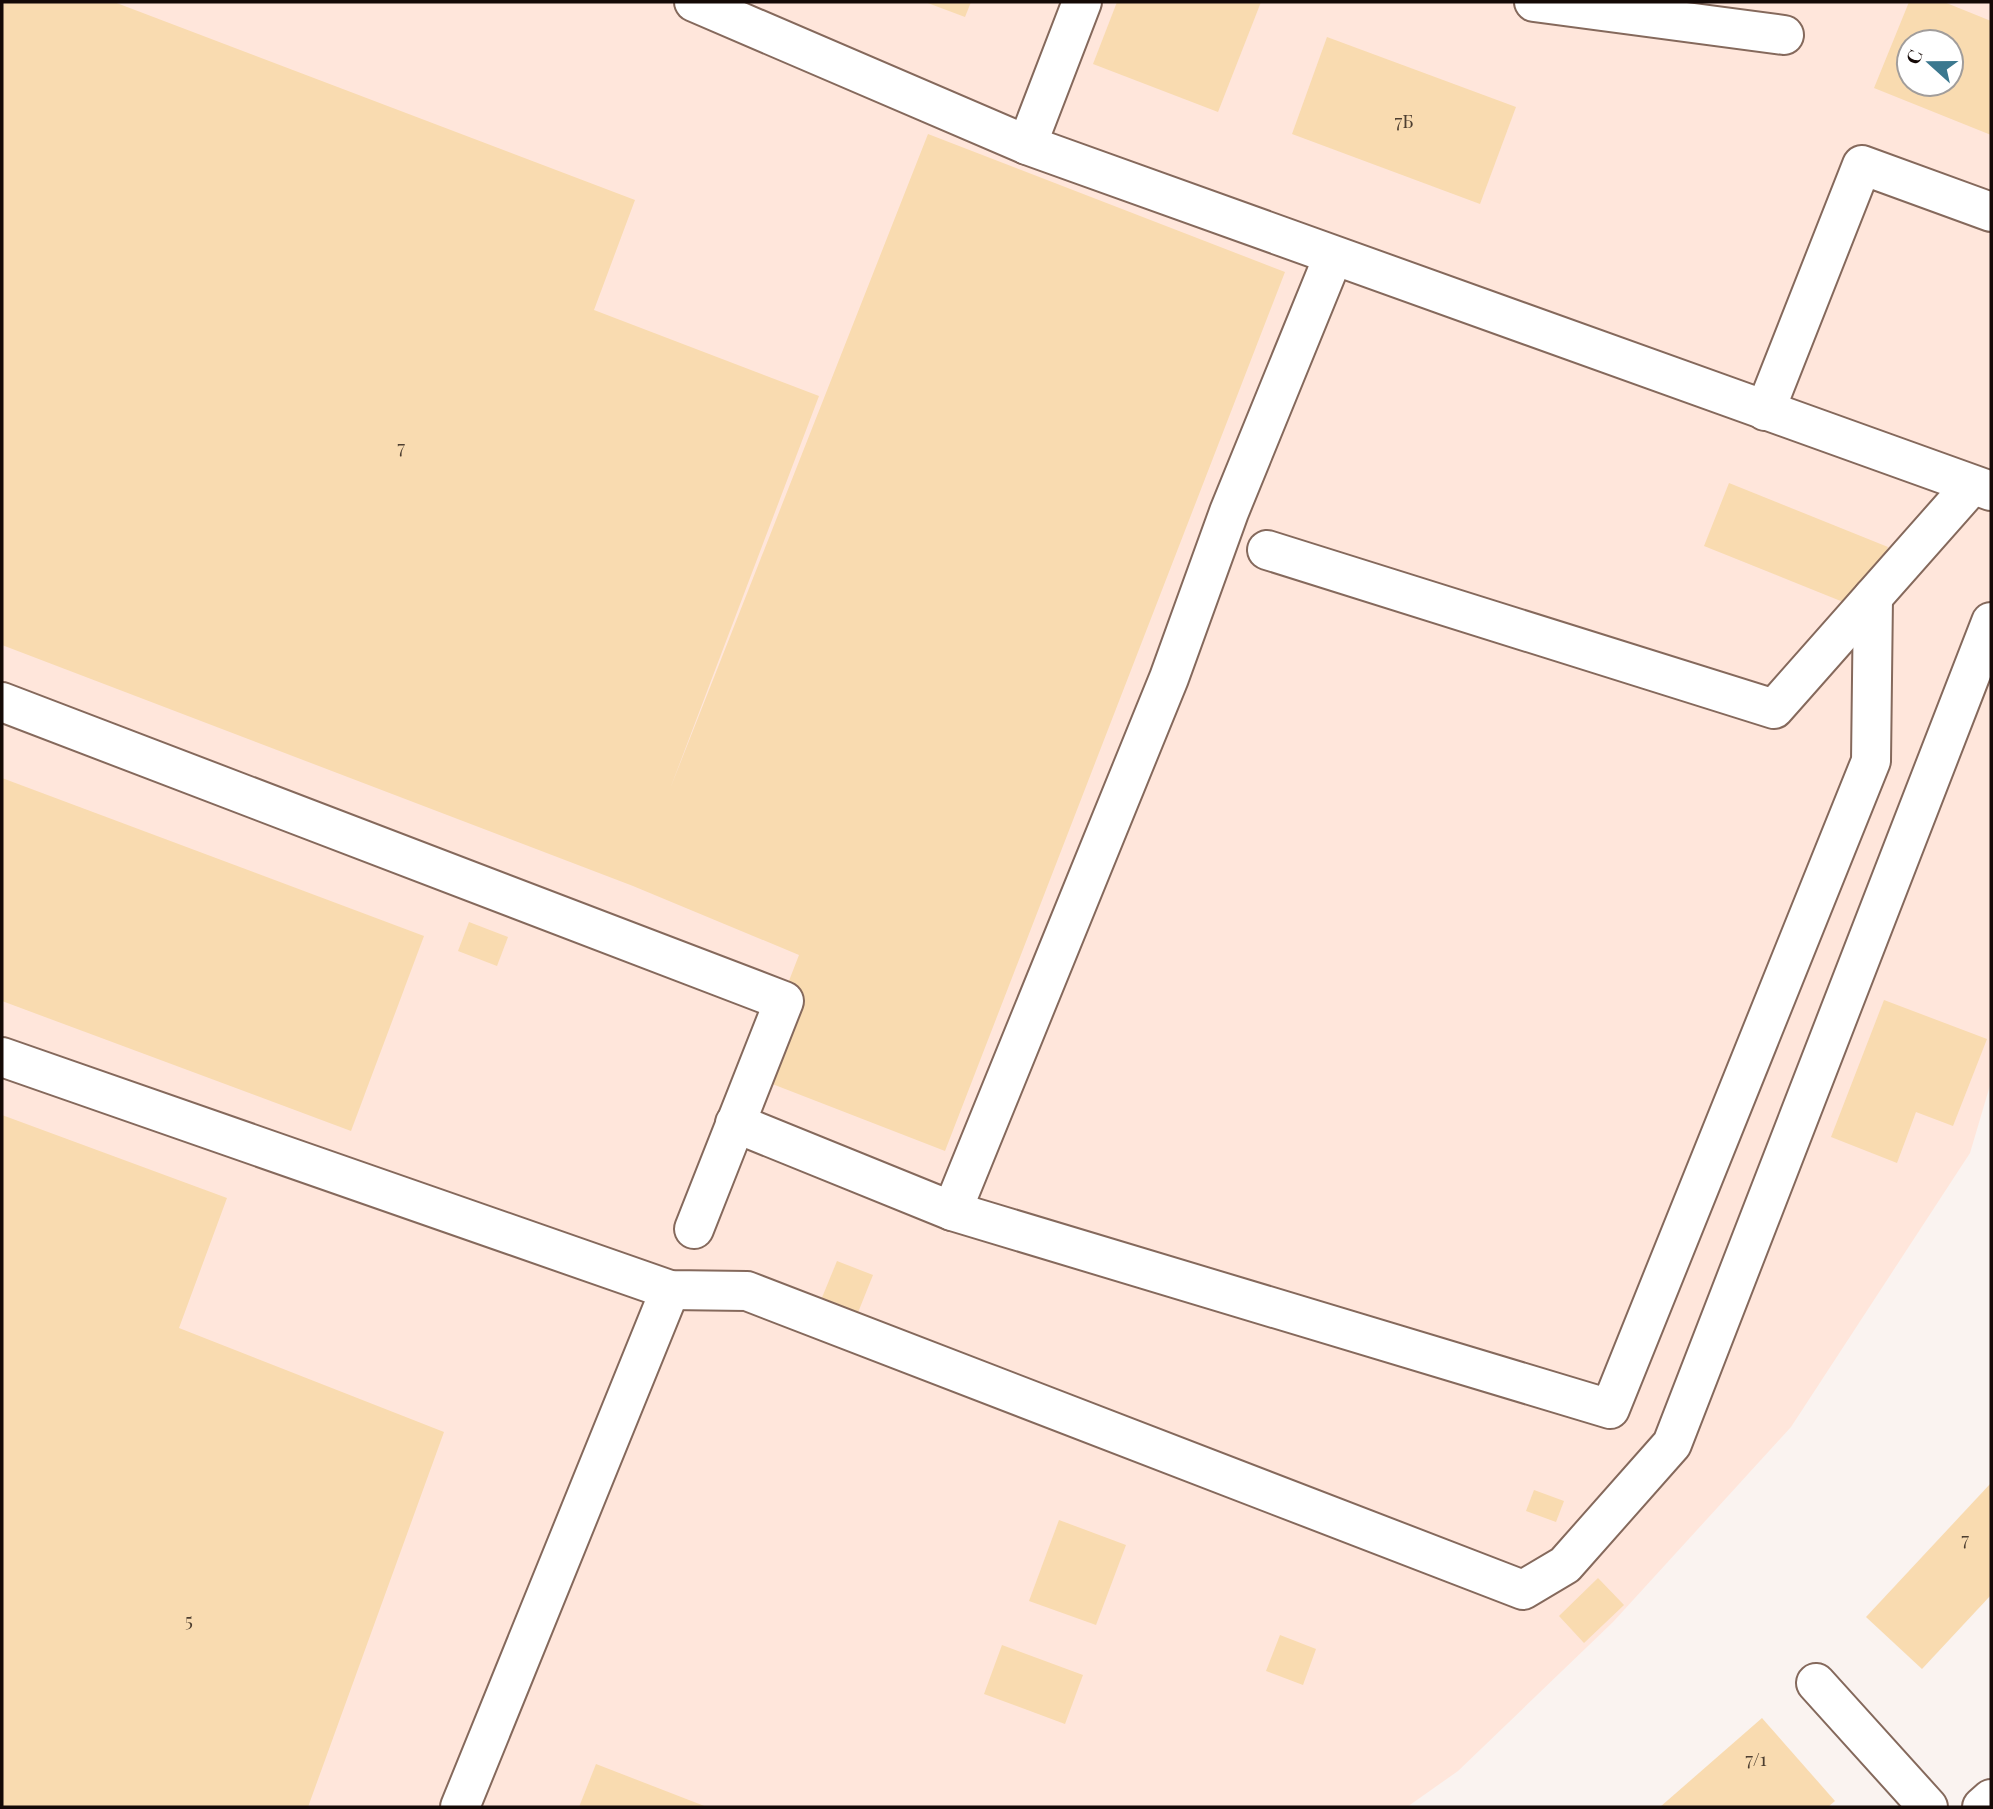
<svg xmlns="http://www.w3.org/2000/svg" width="1993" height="1809" viewBox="0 0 1993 1809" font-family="'Playfair Display',serif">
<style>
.built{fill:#ffe6db;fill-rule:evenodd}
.building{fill:#f9dbb0;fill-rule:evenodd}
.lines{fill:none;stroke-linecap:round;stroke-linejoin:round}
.minor-casing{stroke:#85695c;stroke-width:42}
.minor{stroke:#fff;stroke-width:38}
.labels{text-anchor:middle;stroke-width:5;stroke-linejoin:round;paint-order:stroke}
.number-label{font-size:19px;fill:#4d3e30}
</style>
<rect width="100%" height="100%" fill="#faf3f0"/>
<!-- built -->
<path class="built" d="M2,2H1991V1082L1970,1153L1791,1427L1613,1622L1458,1771L1407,1807H2ZM1909,42H1951V84H1909Z"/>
<!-- building -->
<g class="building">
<polygon points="2,2 114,2 635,200 594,310 819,396 670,789 928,134 1285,272 945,1151 752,1076 799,955 633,886 2,645"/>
<polygon points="925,2 971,2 965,17"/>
<polygon points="1117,2 1261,2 1218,112 1093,64"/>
<path d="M1909,2H1944L1991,21V135L1874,88ZM1909,42H1951V84H1909Z"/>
<polygon points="1327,37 1516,107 1480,204 1292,134"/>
<polygon points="1729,483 1888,547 1863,610 1704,546"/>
<polygon points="2,778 424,936 351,1131 2,1001"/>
<polygon points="469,922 508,937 497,966 458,951"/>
<polygon points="1884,1000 1987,1039 1953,1126 1916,1112 1897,1163 1831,1137"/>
<polygon points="2,1115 227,1198 179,1328 444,1432 308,1807 2,1807"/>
<polygon points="837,1261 873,1275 857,1315 821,1300"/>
<polygon points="1991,1483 1991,1595 1922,1669 1866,1617"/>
<polygon points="1534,1490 1564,1501 1556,1522 1526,1511"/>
<polygon points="1059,1520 1126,1545 1096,1625 1029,1601"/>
<polygon points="1598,1578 1624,1605 1584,1643 1559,1616"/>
<polygon points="1280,1635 1316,1649 1303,1685 1266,1671"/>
<polygon points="1002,1645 1083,1675 1065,1724 984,1694"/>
<polygon points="1762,1718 1835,1801 1828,1807 1660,1807"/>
<polygon points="596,1764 707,1807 579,1807"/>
</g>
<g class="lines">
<defs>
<g id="minor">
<polyline points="694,2 1027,145 1991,491"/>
<polyline points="1534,2 1784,35"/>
<polyline points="1027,145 1082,2"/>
<polyline points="1765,411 1862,165 1991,212"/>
<polyline points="1267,550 1774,709 1972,485"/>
<polyline points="2,702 784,1001 694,1229"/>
<polyline points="2,1057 670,1290 747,1291 1523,1590 1565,1565 1672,1444 1991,622"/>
<polyline points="735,1123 952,1211 1169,678 1229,512 1333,257"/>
<polyline points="952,1211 1610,1409 1871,761 1873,597"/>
<polyline points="1816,1683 1928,1807"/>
<polyline points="460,1807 670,1290"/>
<polyline points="1982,1807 1991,1799"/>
</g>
</defs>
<!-- minor casing -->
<use href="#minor" class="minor-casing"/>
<!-- minor -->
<use href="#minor" class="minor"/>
</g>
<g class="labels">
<!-- number labels -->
<g class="number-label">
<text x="1404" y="128">7Б</text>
<text x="401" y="454">7</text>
<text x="1965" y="1546">7</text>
<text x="189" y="1627">5</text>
<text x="1756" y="1766">7/1</text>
</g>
</g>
<!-- border -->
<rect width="1993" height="1809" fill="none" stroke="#140906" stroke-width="7"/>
<!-- north arrow -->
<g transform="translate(1930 63) rotate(291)"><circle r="33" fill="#ffffff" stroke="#a19d9b" stroke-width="2"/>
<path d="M0-5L12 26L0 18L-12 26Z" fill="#3b788f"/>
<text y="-10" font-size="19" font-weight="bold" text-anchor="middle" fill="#140906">С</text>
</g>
</svg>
